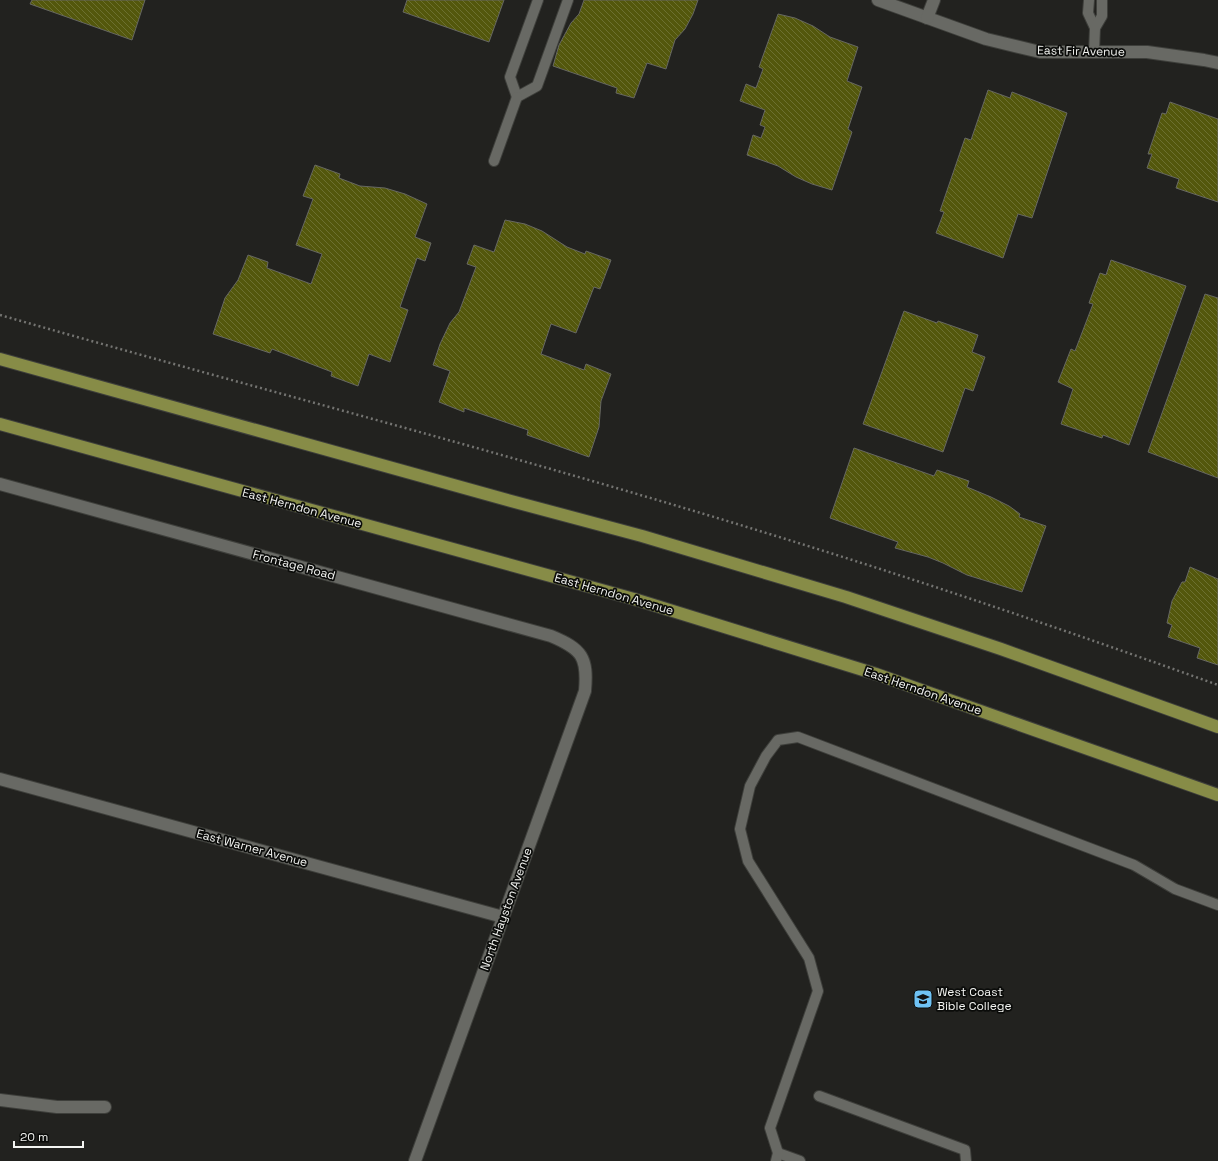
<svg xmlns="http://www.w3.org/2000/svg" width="1218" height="1161" viewBox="0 0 1218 1161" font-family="'Space Grotesk',sans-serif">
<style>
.building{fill:url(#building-back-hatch);stroke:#666762}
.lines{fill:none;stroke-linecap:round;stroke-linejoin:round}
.lane-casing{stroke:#3e3f3b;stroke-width:12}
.street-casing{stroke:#3e3f3b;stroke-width:14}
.primary-casing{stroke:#3e3f3b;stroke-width:14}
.path{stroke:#747471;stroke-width:2.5;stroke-dasharray:2 3;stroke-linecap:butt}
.lane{stroke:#686964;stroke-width:10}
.street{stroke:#686964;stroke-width:12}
.primary{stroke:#878c47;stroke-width:12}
.labels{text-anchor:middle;stroke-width:3.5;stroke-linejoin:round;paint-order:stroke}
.street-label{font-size:12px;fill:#f4f5f2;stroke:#0b0c0a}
.poi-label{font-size:12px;fill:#f4f5f2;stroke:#0b0c0a;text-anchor:start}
</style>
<defs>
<pattern id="building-back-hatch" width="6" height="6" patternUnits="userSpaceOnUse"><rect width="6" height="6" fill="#53570c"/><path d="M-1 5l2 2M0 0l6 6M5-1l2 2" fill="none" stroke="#6c7030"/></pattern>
</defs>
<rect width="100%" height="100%" fill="#22221f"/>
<!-- building -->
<g class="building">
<polygon points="32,0 145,0 132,40 30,4"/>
<polygon points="407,0 504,0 489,42 403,12"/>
<polygon points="584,0 698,0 693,14 685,29 675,40 666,69 647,63 634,98 616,93 617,88 553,66 559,45 571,23 579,14"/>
<polygon points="778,14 795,18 813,26 830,37 858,47 847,81 862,87 848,129 852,132 832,190 812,184 796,177 778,166 747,155 753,135 761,138 765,127 760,125 765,110 740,101 746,84 756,88 763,69 759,67"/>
<polygon points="988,90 1010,98 1012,92 1067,113 1032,218 1018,214 1003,258 936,233 944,212 940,211 965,138 971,140"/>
<polygon points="1170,102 1218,119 1218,202 1176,188 1179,179 1147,168 1152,154 1148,154 1162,113 1166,114"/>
<polygon points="315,165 340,174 339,178 360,186 385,188 405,194 427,204 415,237 431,243 425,261 417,258 400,307 408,310 390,362 369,354 358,386 331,376 332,372 272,349 270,353 213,334 225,298 238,280 248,255 268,262 267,268 311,284 322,254 296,245 313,199 303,196"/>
<polygon points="505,220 525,224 542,231 567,247 585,254 586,251 611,260 600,289 594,287 576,333 551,324 541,354 584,370 586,364 611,374 601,401 599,427 589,457 527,435 528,430 464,408 464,412 439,402 450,371 433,365 440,344 450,323 459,312 476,267 467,264 474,245 494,252"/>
<polygon points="1111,260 1186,286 1129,445 1103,435 1102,438 1061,424 1073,389 1058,382 1071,349 1075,351 1093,304 1089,303 1100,273 1106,275"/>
<polygon points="1205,294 1218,298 1218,478 1148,452"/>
<polygon points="904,311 937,323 938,321 978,335 972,352 985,357 973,391 965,388 943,452 863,424"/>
<polygon points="854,448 934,476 937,470 969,481 967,487 991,497 1009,506 1020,514 1019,517 1046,526 1022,592 967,575 943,563 928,557 895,548 898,542 830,518"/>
<polygon points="1190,567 1218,579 1218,665 1197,658 1200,648 1168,637 1172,625 1167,623 1172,601 1182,582 1185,582"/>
</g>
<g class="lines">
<defs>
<g id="lane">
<polyline points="538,0 510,77 517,97 537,86 568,0"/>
<polyline points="1089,0 1088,13 1095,28"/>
<polyline points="1094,52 1095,28 1102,16 1102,0"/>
<polyline points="494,161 517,97"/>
<polyline points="819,1096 965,1150 966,1161"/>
<polyline points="778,1153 800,1161"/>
<polyline points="776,1161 778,1153 770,1128 818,991 809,958 748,861 740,829 750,786 766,756 778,740 798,737 1134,865 1175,889 1218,905"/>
</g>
<g id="street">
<polyline points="878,0 986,39 1040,52 1147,52 1204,60 1218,63"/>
<polyline points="927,18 934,0"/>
<path d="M0,484L551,636C582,649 588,657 585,691L415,1161"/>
<polyline points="0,779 503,917"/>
<polyline points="0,1100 57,1107 105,1107"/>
</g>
<g id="primary">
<polyline points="0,359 511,501 642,536 846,597 1001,649 1218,727"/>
<polyline points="0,424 634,599 876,674 1218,795"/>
</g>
</defs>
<!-- lane casing -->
<use href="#lane" class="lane-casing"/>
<!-- street casing -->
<use href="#street" class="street-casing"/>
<!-- primary casing -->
<use href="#primary" class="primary-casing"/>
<!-- path -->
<path class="path" d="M0,315C254,388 511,454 763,532C916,579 1068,631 1218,685"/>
<!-- lane -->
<use href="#lane" class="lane"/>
<!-- street -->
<use href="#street" class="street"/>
<!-- primary -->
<use href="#primary" class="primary"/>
</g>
<!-- icons -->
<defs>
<symbol id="school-square" viewBox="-11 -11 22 22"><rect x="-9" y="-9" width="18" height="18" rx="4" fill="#6fc2f4" stroke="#0b0c0a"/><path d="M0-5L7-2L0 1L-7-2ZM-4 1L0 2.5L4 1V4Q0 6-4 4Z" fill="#111"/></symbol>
</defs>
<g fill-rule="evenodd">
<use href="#school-square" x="912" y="988" width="22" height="22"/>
</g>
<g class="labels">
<!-- street labels -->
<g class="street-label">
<text transform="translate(1081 51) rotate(1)" y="4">East Fir Avenue</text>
<text transform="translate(302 508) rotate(15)" y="4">East Herndon Avenue</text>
<text transform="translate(294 565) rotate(15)" y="4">Frontage Road</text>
<text transform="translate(614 594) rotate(16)" y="4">East Herndon Avenue</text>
<text transform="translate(923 691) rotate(19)" y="4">East Herndon Avenue</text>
<text transform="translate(252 848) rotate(15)" y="4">East Warner Avenue</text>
<text transform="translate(506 909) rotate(-70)" y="4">North Hayston Avenue</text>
</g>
<!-- poi labels -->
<g class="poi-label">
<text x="937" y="996">West Coast<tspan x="937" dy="14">Bible College</tspan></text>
</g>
</g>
<!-- scale -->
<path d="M14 1141v6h69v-6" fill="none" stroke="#f4f5f2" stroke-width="2"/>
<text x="20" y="1141" font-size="12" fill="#f4f5f2" stroke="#0b0c0a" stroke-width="3" paint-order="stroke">20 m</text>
</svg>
